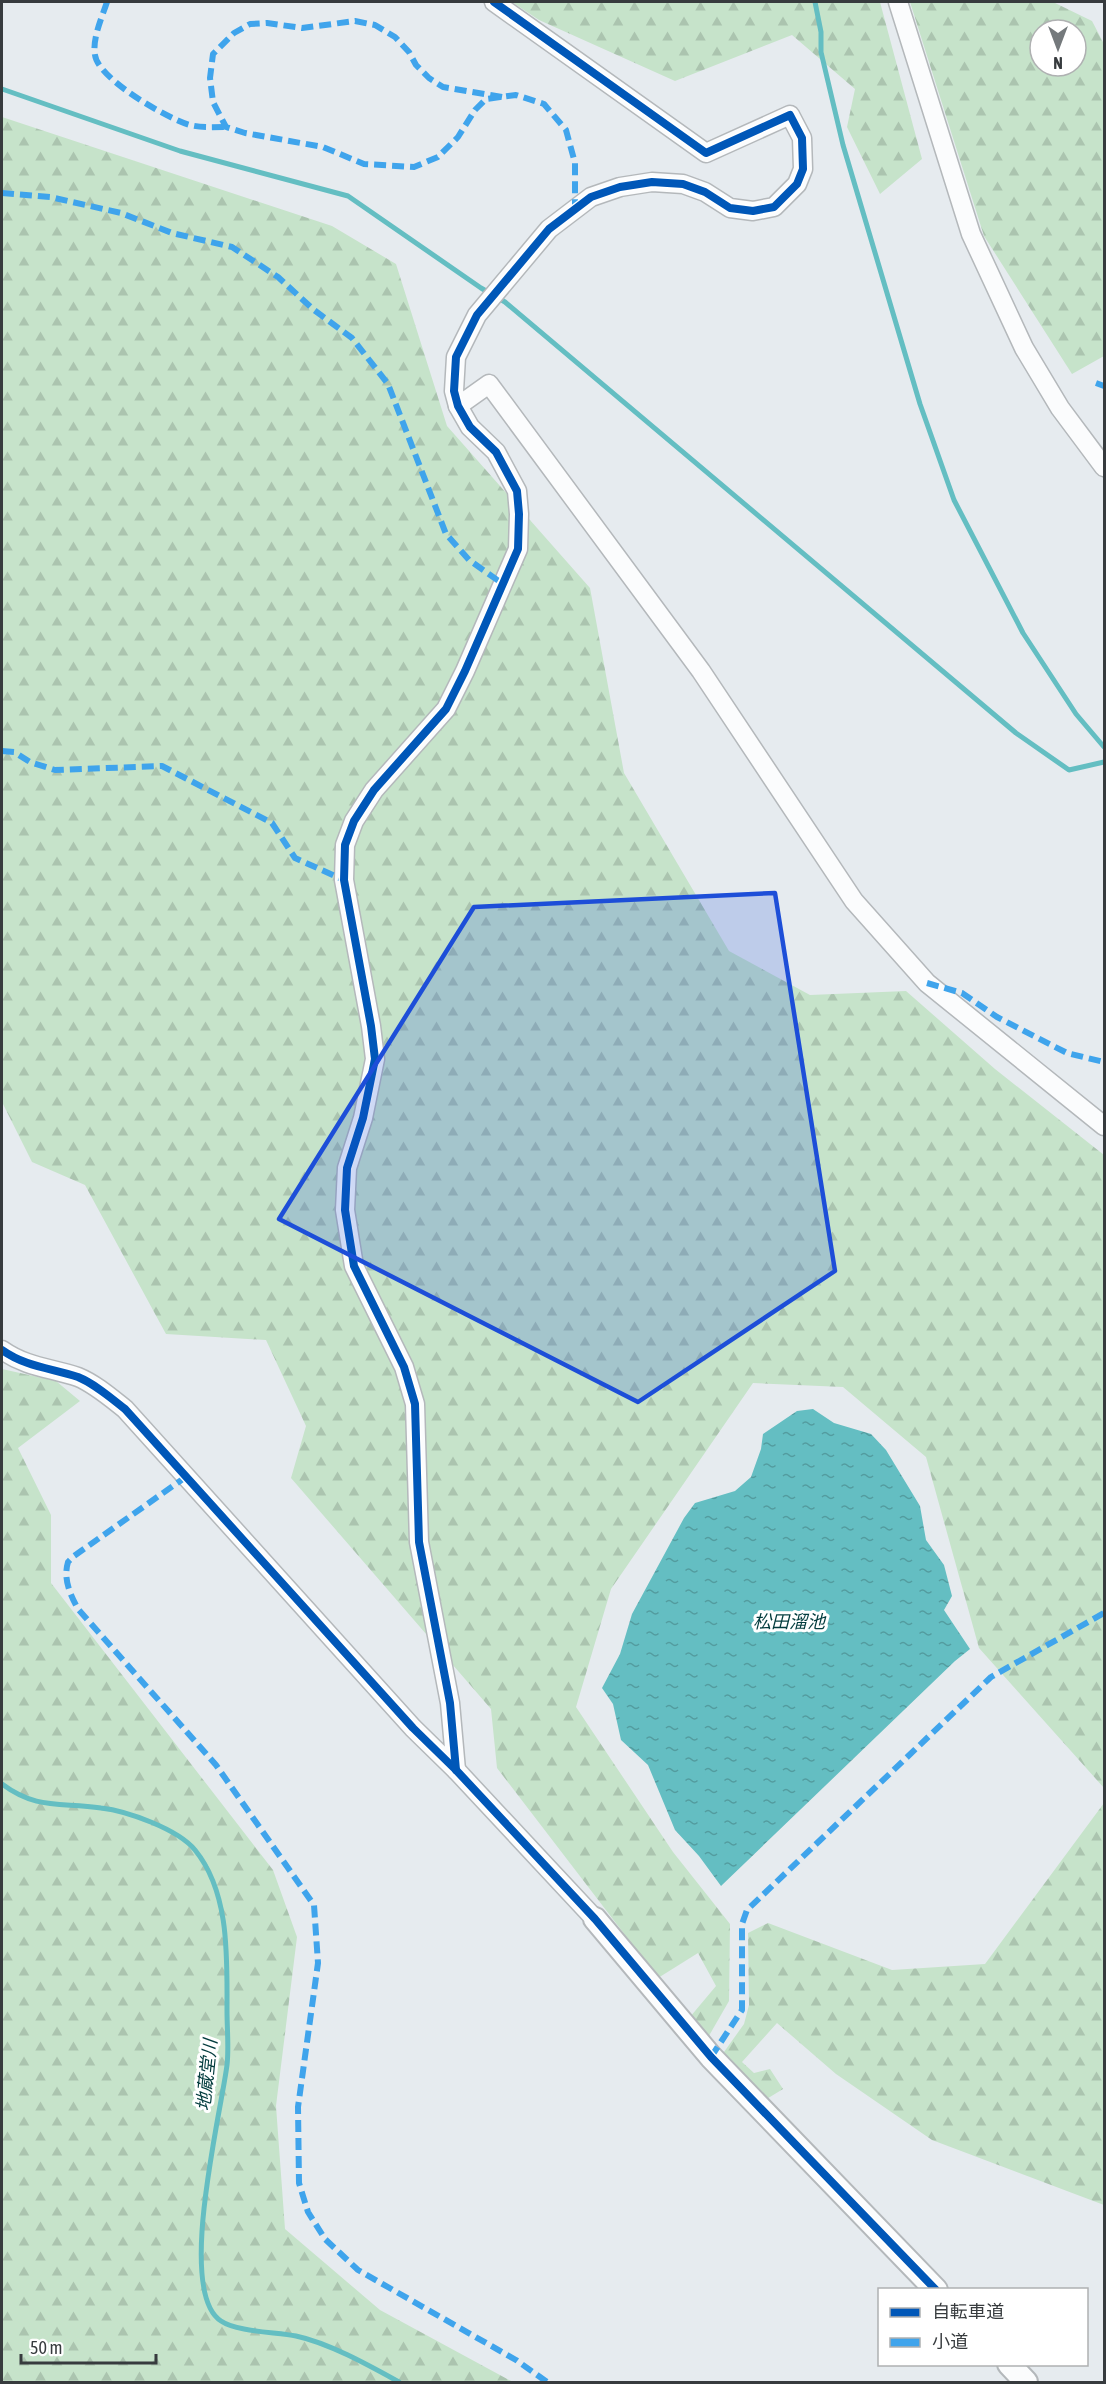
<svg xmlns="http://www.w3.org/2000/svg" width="1106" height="2384" viewBox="0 0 1106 2384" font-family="'Asap Condensed','Noto Sans JP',sans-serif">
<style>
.forest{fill:url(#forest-firs);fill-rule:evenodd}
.water{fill:url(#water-ripples)}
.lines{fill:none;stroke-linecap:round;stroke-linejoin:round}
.stream{stroke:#64bec2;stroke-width:5}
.minor-casing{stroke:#b4b8bb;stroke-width:21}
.tertiary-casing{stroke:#b4b8bb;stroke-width:26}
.minor{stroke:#fbfcfd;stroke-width:18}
.tertiary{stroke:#fbfcfd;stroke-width:22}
.quiet{stroke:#3fa4ec;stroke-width:6;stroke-dasharray:12 6;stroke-linecap:butt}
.cycleway-casing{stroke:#fff;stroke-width:11}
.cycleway{stroke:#0057b8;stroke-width:8}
.marked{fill:#1d4ed8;fill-opacity:0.2;stroke:#1d4ed8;stroke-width:4.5;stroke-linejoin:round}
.labels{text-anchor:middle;stroke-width:6;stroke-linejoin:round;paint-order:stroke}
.water-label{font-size:18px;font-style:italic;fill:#023b3d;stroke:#fff}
</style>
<defs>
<pattern id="forest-firs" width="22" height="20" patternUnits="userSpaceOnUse" patternTransform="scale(1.5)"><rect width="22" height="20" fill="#c6e3ca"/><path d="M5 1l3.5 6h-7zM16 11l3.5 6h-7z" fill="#abc4af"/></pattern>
<pattern id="water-ripples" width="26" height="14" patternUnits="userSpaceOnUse" patternTransform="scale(1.5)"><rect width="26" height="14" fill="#64bec2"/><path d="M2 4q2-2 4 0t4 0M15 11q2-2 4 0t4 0" fill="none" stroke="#539c9f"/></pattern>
</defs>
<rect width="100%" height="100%" fill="#e6ebef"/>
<!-- forest -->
<g class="forest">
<polygon points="512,2 880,2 922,159 880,194 847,127 855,89 792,35 675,81 539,20"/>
<path d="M910,2H1053L1092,21L1104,44V356L1072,374L984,236ZM1040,30H1076V66H1040Z"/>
<polygon points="2,117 332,226 396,264 447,426 590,588 624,773 729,951 810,995 906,991 995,1069 1104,1155 1104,1788 979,1648 926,1457 843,1387 753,1383 611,1589 576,1707 673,1852 730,1924 729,2001 706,2041 690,2017 716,1986 698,1953 658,1978 497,1768 491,1709 291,1478 306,1426 266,1340 166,1334 85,1185 32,1162 2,1102"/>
<polygon points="2,1369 56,1381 80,1401 18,1448 51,1515 51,1583 273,1870 297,1937 276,2106 285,2229 380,2310 513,2382 2,2382"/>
<polygon points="1104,1803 1104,2205 932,2140 836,2074 777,2023 742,2062 754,2073 770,2069 783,2089 765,2100 728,2066 724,2052 744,2024 749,2005 748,1933 768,1923 892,1970 985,1964"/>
</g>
<!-- water -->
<polygon class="water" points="813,1409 834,1423 871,1434 886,1450 920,1506 926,1540 944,1565 952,1596 944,1610 970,1649 955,1661 721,1886 699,1856 675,1830 648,1765 621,1740 613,1704 602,1688 620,1654 632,1614 684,1518 695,1503 735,1491 751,1477 761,1449 763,1434 797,1411"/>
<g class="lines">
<!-- stream -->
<g class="stream">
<polyline points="815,2 821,32 821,52 843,145 920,404 954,500 1023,633 1076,714 1104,747"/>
<polyline points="2,89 180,151 348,196 481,288 505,302 1016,733 1069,770 1104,762"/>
<path d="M2,1784C37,1810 60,1802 101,1808C127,1811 178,1829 195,1850C230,1893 227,1958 227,2011C227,2029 229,2048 227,2065C221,2113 176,2292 221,2321C237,2332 276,2332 296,2336C329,2343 370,2366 399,2382"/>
</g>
<defs>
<g id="minor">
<polyline points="898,2 971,234 1024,348 1060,408 1104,467"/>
<polyline points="458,406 489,384 701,671 854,901 927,983 1104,1126"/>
<path d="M2,1350C26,1367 51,1368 78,1377C95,1384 111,1398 125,1409L413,1728L456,1770L595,1919"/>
<polyline points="456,1770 450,1703 419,1542 415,1404 404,1367 354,1266 345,1210 347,1168 363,1118 375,1059 371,1026 344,880 345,845 354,821 374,790 446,709 465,671 518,549 519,514 517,491 496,452 470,427 458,406 454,391 456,357 477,315 549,229 591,197 620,187 652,182 683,184 705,192 730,208 753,211 774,207 797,184 803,169 802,138 790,115 706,153 494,2"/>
</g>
<g id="tertiary">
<polyline points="595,1919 711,2057 936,2290"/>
<polyline points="1009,2364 1026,2382"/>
</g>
</defs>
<!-- minor casing -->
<use href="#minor" class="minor-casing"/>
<!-- tertiary casing -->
<use href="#tertiary" class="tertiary-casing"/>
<!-- minor -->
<use href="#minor" class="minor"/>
<!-- tertiary -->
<use href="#tertiary" class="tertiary"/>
<!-- quiet -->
<g class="quiet">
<path d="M107,2C102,17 92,39 95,55C98,79 168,119 190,125C202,128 213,127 226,127"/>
<polyline points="502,97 443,87 429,78 416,65 409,52 395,37 375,25 355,21 302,28 267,23 250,24 234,33 213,54 210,78 213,102 226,127 245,133 323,147 364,164 414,167 438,157 458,137 475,110 486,99 516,95 544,104 566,130 575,163 575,209"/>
<polyline points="2,193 50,197 121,213 172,233 232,247 278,277 314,310 352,338 388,384 446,534 469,560 503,584"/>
<polyline points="1096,383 1104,386"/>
<polyline points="2,751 14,752 30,762 55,770 162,766 272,823 295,858 344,880"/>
<polyline points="927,983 962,993 997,1017 1067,1053 1104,1062"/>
<path d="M187,1476L74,1556L68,1562C63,1579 70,1594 78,1609L216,1765L314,1905L318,1963L298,2107L299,2183L308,2212L325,2239L358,2270L516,2360L547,2382"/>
<polyline points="711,2057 742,2010 742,1924 747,1910 991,1677 1104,1613"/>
</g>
<defs>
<g id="cycleway">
<path d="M2,1350C26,1367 51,1368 78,1377C95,1384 111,1398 125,1409L413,1728L456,1770L595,1919L711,2057L936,2290"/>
<polyline points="456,1770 450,1703 419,1542 415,1404 404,1367 354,1266 345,1210 347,1168 363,1118 375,1059 371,1026 344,880 345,845 354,821 374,790 446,709 465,671 518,549 519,514 517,491 496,452 470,427 458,406 454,391 456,357 477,315 549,229 591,197 620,187 652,182 683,184 705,192 730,208 753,211 774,207 797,184 803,169 802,138 790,115 706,153 494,2"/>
</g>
</defs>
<!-- cycleway casing -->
<use href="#cycleway" class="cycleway-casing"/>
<!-- cycleway -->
<use href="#cycleway" class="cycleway"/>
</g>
<!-- marked area -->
<path class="marked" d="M775,893L835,1271L638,1402L279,1219L474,907Z"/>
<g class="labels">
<!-- water labels -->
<g class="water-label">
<text x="789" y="1628">松田溜池</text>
<text transform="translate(207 2075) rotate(-84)" y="6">地蔵堂川</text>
</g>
</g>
<!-- border -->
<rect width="1106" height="2384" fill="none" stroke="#373b3e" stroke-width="6"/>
<!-- legend -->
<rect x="878" y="2288" width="210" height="78" fill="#ffffff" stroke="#afb1b2" stroke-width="1.5"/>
<rect x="890" y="2308" width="30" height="9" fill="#0057b8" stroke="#afb1b2" stroke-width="1.5"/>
<text x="932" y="2318" font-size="18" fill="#373b3e">自転車道</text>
<rect x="890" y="2338" width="30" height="9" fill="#3fa4ec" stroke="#afb1b2" stroke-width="1.5"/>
<text x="932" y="2348" font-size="18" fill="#373b3e">小道</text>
<!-- north arrow -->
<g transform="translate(1058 48) rotate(180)"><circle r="28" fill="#ffffff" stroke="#afb1b2" stroke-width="1.5"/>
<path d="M0-4.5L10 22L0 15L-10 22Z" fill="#74797c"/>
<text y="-9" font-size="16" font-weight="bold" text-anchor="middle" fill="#373b3e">N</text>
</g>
<!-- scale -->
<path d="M21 2354v9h135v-9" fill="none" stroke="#373b3e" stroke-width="3"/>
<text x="30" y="2354" font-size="18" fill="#373b3e" stroke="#ffffff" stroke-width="4.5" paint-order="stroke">50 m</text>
</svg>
